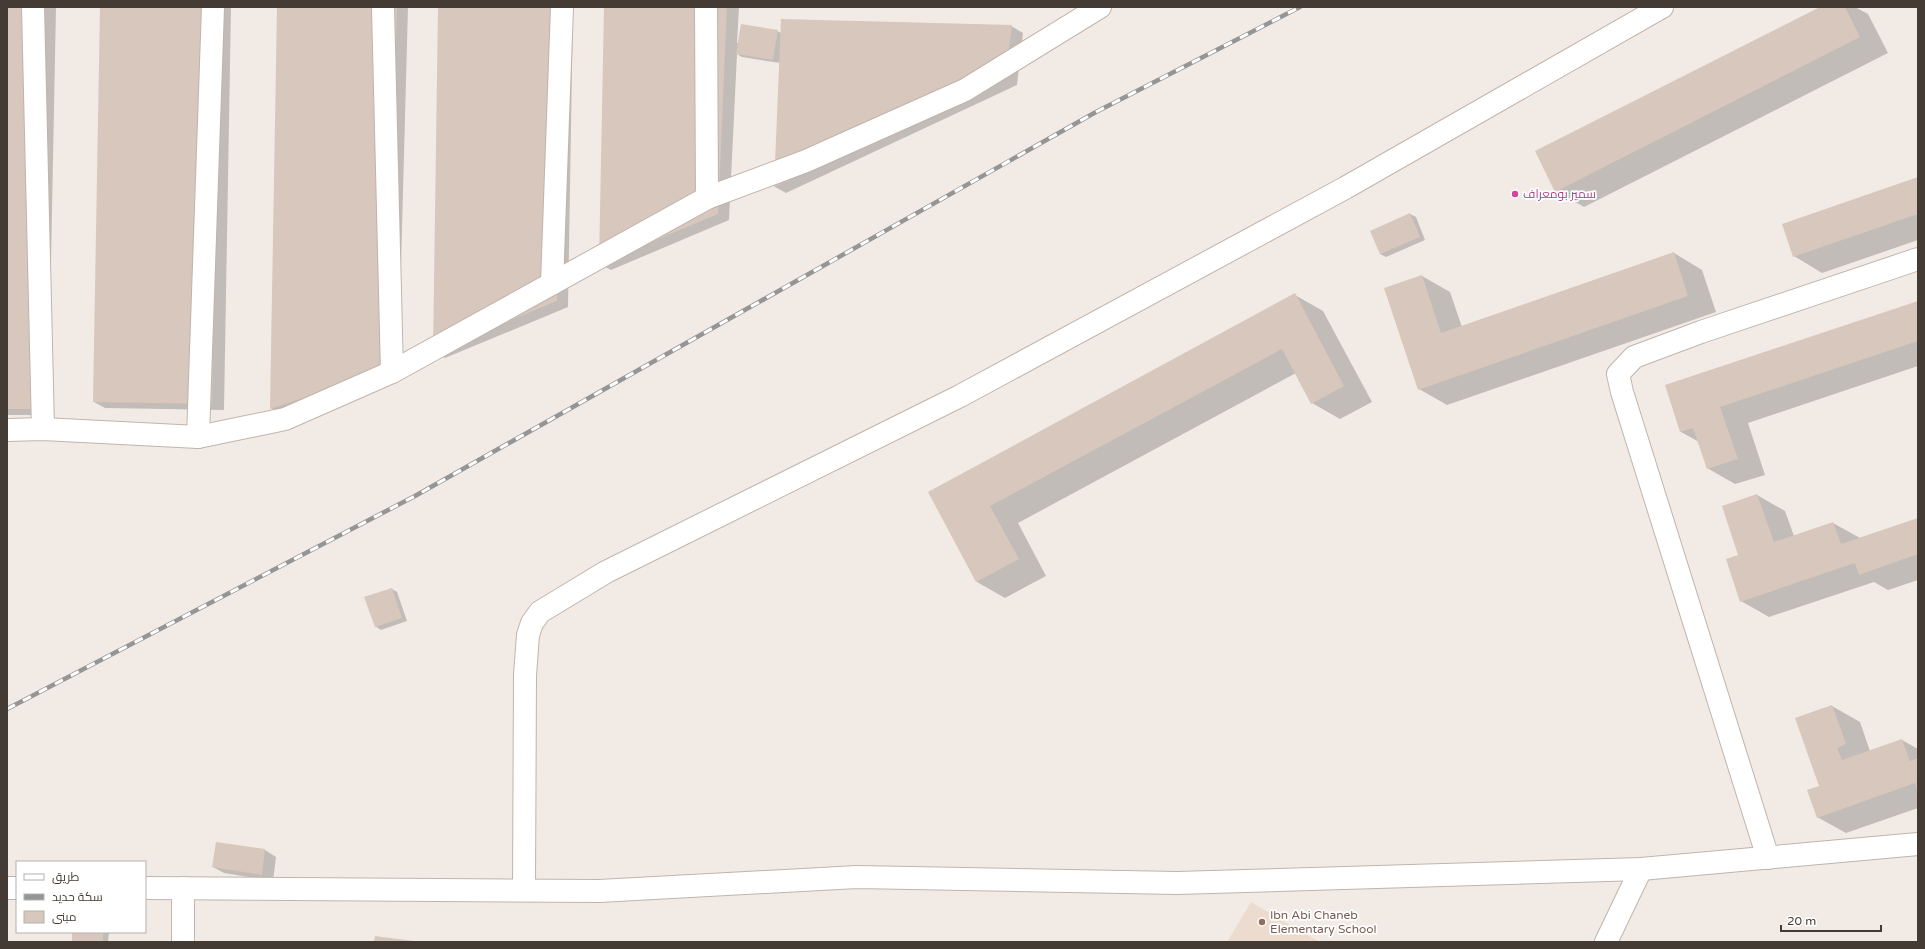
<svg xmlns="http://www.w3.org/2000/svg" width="1925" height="949" viewBox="0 0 1925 949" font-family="'Varela Round',Cairo,sans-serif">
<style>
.education{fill:#ecdccf}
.shadow{fill:#0003}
.building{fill:#d7c7bd}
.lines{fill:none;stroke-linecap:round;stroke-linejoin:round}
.street-casing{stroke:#c1b4ab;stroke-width:24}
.street{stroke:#fff;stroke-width:22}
.rail-casing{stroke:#959595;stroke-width:4.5}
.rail{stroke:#fff;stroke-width:3;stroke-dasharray:9;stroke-linecap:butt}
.hotel-dot{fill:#d1479c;stroke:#fff;stroke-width:1.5}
.education-dot{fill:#8d6e63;stroke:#fff;stroke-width:1.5}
.labels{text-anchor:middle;stroke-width:3.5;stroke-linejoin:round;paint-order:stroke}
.hotel-label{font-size:12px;fill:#b23c85;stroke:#fff;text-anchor:start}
.education-label{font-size:12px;fill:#785e54;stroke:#fff;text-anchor:start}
</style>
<rect width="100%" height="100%" fill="#f2ebe5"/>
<!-- education -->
<polygon class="education" points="1251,902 1320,942 1227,942"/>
<!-- shadow -->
<g class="shadow">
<polygon points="7,7 56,7 48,415 7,415"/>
<polygon points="101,7 231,7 224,410 105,408 94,402"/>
<polygon points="278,7 408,7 398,376 283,415 271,408"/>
<polygon points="439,7 573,7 568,307 445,358 434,351"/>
<polygon points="605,7 739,7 737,43 739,43 777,31 781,33 1011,26 1023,33 1017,85 786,193 775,187 780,63 742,57 737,54 729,220 611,270 600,264"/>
<polygon points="1822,7 1855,7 1868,14 1888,53 1584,207 1556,191"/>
<polygon points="1918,178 1918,240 1822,273 1794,256"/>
<polygon points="1410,214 1416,217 1425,240 1386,257 1380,254"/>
<polygon points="1674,253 1702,270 1716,312 1447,405 1419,389 1422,276 1450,292 1462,327"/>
<polygon points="1295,295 1323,311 1372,402 1340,419 1312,403 1296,373 1018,523 1046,576 1005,598 977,582 929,492"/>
<polygon points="1918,302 1918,366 1748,423 1765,475 1735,484 1707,468 1699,442 1681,432 1666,386"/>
<polygon points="1757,495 1785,511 1794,536 1833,523 1860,538 1918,519 1918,580 1888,590 1874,582 1769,617 1741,601 1739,556 1723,507"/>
<polygon points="392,589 397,592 407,621 381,630 375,626"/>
<polygon points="1832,706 1860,722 1870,751 1902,740 1918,749 1918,808 1846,833 1817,817"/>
<polygon points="217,843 265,850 276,857 273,881 224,873 213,867"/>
<polygon points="73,932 109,932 108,942 73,942"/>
</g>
<!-- building -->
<g class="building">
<polygon points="7,7 44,7 37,409 7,409"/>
<polygon points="100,7 220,7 212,404 93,402"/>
<polygon points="277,7 397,7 387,370 270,409"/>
<polygon points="438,7 561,7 557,301 433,352"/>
<polygon points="604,7 727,7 718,214 599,264"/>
<polygon points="1820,7 1845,7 1860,37 1555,192 1535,151"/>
<polygon points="781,19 1012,25 1005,79 774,187"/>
<polygon points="741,24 778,30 773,60 736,54"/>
<polygon points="1918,177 1918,214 1793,257 1782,224"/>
<polygon points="1410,213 1420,237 1380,254 1370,231"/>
<polygon points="1674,252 1688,296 1418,390 1384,288 1422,275 1441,333"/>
<polygon points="1295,293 1344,386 1311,404 1282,349 990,506 1019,559 976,582 928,492"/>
<polygon points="1918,301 1918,341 1720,407 1738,459 1707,469 1693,428 1680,432 1665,385"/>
<polygon points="1757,494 1774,542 1833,522 1841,544 1918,518 1918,554 1859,575 1855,563 1740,602 1726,559 1738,555 1722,506"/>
<polygon points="392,588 402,618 375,627 364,597"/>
<polygon points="1832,705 1846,744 1837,748 1842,760 1902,739 1910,761 1918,758 1918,792 1915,783 1817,818 1807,790 1819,786 1795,718"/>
<polygon points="216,842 265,849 262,875 212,867"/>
<rect x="72" y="932" width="31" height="10"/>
<polygon points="375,936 414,941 414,942 374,942"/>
</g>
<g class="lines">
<defs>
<g id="street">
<polyline points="33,7 43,429"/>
<polyline points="383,7 392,372"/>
<polyline points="706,7 707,198"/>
<polyline points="552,284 562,7"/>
<polyline points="7,430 43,429 198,437 285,419 392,372 707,198 806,161 965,90 1100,7"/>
<polyline points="198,437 213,7"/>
<polyline points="1768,858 1622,392 1618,374 1634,357 1701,332 1918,259"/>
<polyline points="7,888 17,888"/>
<polyline points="145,888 599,891 857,877 1177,883 1641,869 1918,844"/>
<polyline points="183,888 183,942"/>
<polyline points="524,890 525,675 528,635 532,623 540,612 606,572 960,396 1345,188 1662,7"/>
<polyline points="1606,942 1641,869"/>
</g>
</defs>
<!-- street casing -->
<use href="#street" class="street-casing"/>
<!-- street -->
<use href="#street" class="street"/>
<defs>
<polyline id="rail" points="7,709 415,496 1096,112 1300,7"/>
</defs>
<!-- rail casing -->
<use href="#rail" class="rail-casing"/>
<!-- rail -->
<use href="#rail" class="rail"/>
</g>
<!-- markers -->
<circle class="hotel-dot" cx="1515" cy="194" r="4"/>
<circle class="education-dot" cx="1262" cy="922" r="4"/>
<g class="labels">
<!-- hotel labels -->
<g class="hotel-label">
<text x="1523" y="198">سمير بومعراف</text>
</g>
<!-- education labels -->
<g class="education-label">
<text x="1270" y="919">Ibn Abi Chaneb<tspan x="1270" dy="14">Elementary School</tspan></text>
</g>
</g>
<!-- border -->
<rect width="1925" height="949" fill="none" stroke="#453b35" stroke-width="16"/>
<!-- legend -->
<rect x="16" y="861" width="130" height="72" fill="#ffffff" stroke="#b5b1ae"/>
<rect x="24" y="874" width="20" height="6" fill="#ffffff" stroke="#b5b1ae"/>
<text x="52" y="881" font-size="12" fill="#453b35">طريق</text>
<rect x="24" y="894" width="20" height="6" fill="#959595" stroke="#b5b1ae"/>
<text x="52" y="901" font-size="12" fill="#453b35">سكة حديد</text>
<rect x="24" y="911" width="20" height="12" fill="#d7c7bd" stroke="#b5b1ae"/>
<text x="52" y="921" font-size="12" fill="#453b35">مبنى</text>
<!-- scale -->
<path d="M1781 925v6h100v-6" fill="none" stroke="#453b35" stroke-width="2"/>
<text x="1787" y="925" font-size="12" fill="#453b35" stroke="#ffffff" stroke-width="3" paint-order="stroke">20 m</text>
</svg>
